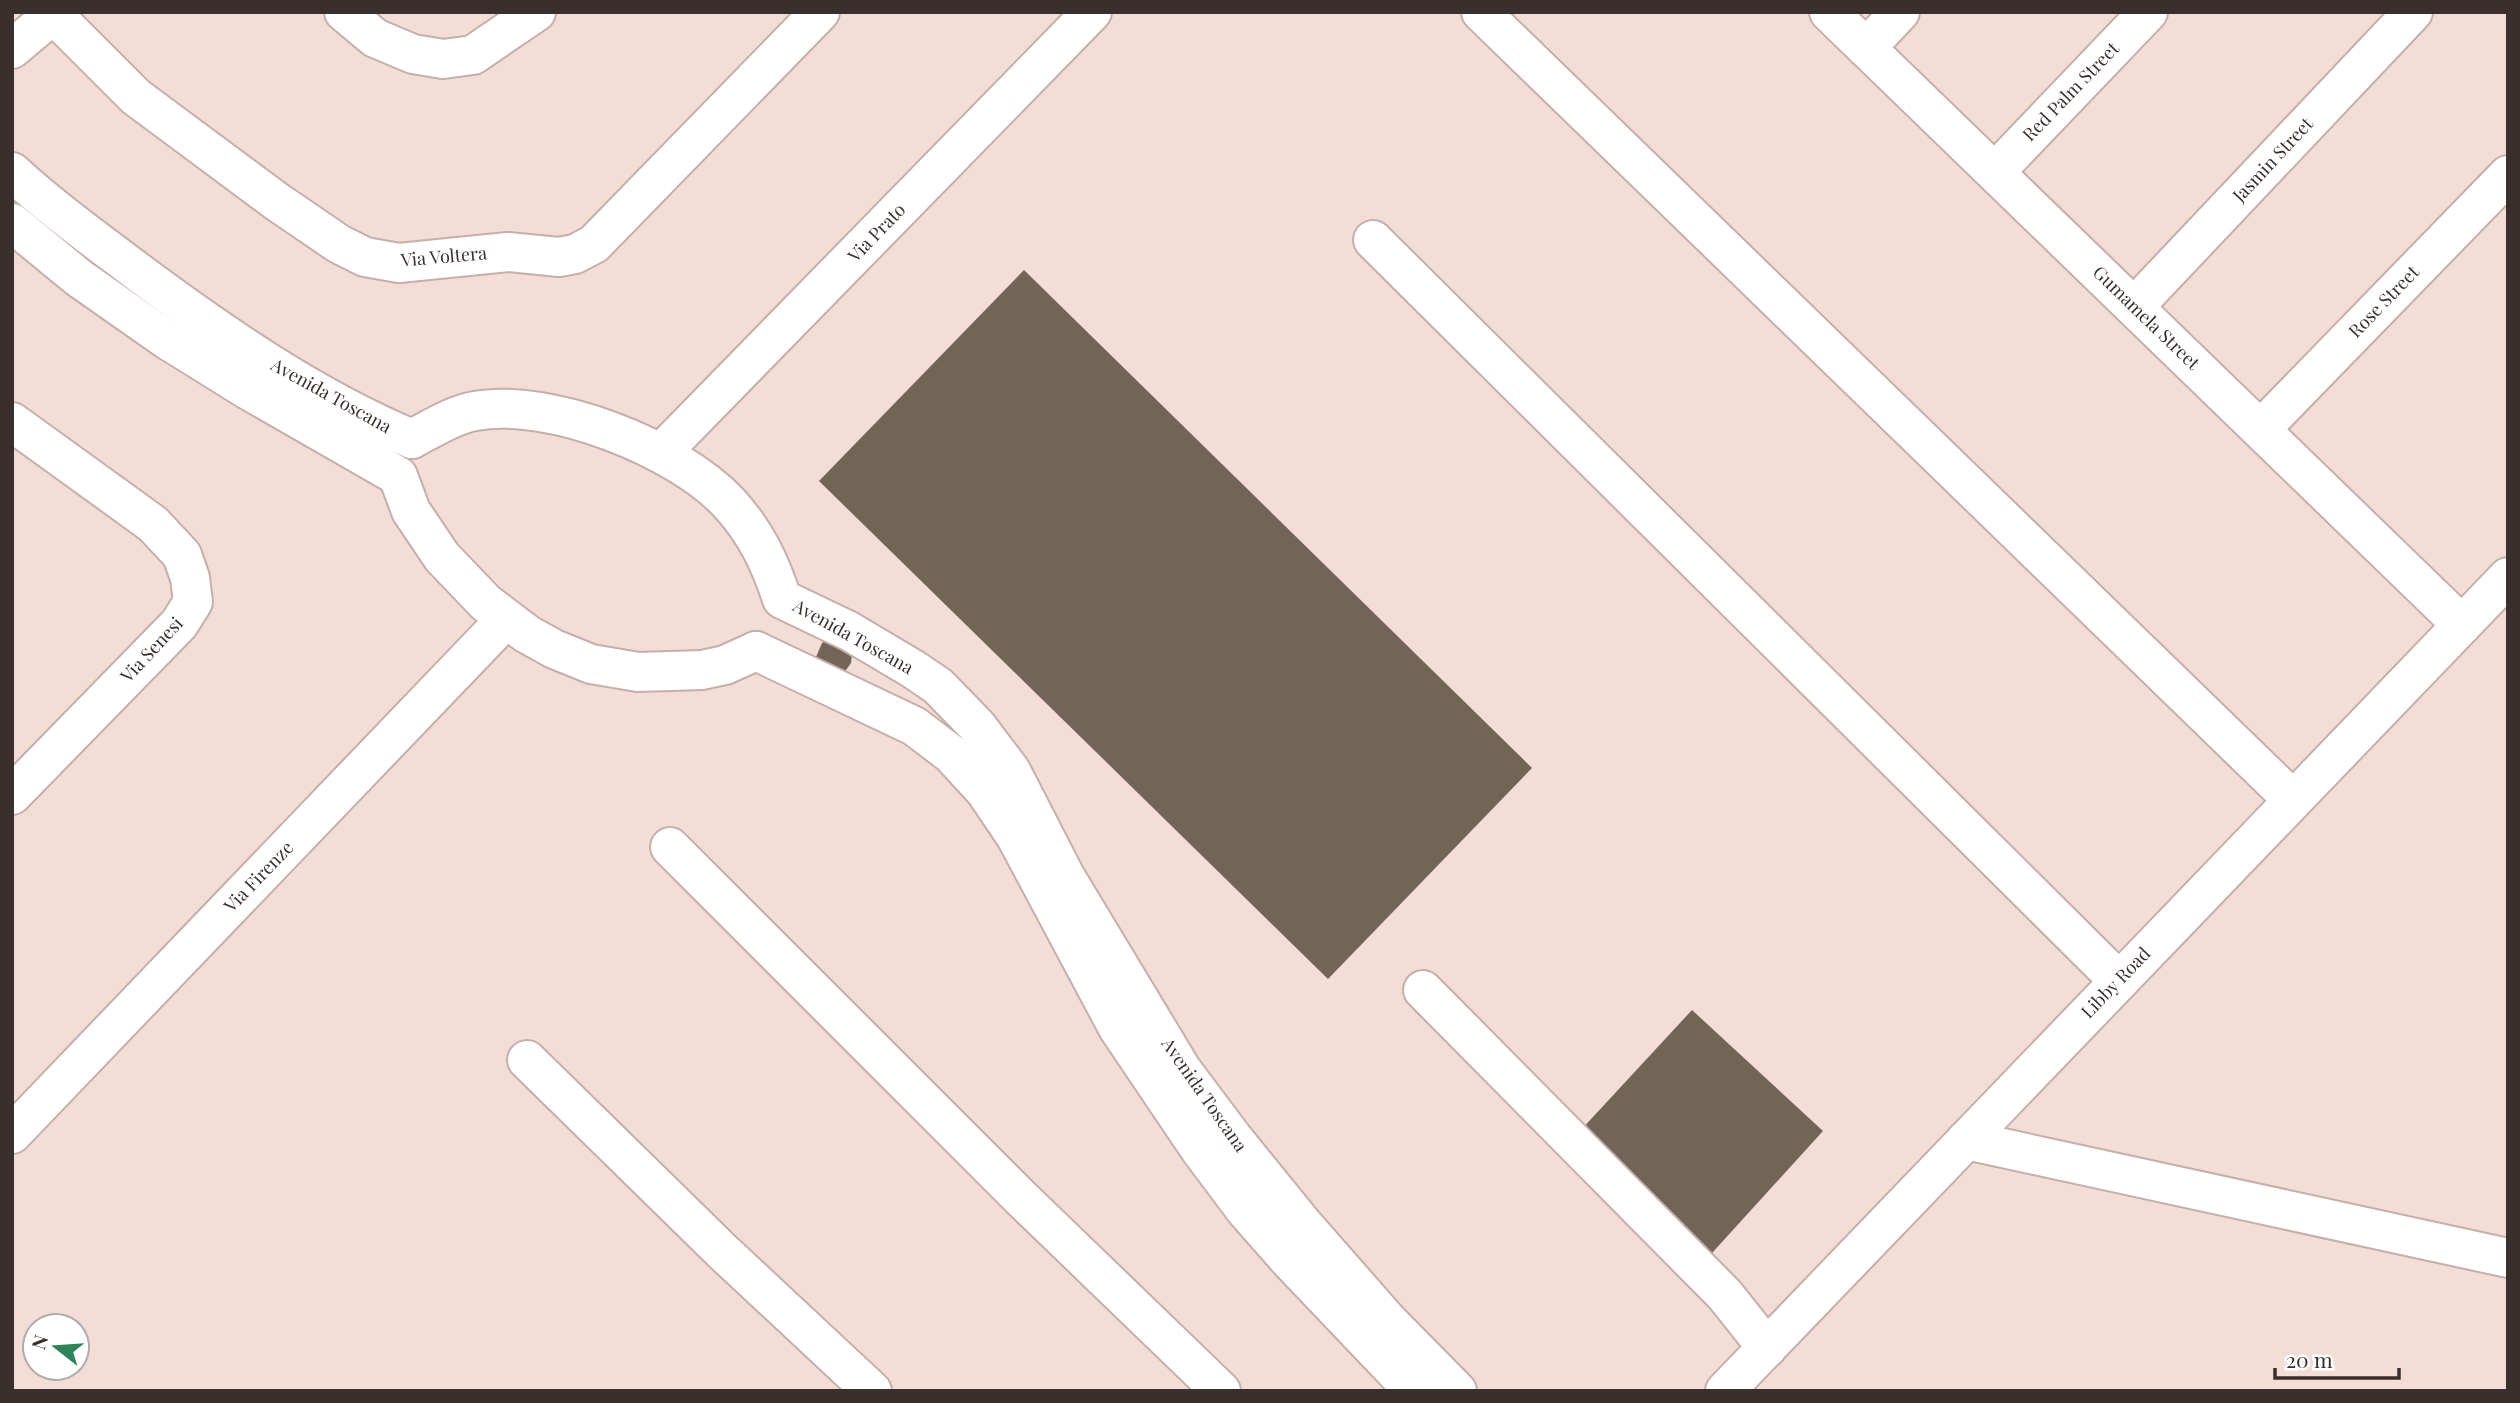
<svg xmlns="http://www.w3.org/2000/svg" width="2520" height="1403" viewBox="0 0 2520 1403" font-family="'Playfair Display',serif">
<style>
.building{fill:#726457}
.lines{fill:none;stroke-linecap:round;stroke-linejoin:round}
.minor-casing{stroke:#c5afa8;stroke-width:42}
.major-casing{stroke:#c5afa8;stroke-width:42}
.minor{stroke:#fff;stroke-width:38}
.major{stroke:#fff;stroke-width:38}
.labels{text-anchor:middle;stroke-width:7;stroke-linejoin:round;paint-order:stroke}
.street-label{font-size:18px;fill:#39302d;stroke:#fff}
</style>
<rect width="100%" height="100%" fill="#f3ddd6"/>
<!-- building -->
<g class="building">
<polygon points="1024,270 1532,768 1328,979 819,481"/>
<polygon points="829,639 852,654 851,663 846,670 840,673 818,665 816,657 822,643"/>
<polygon points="1692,1010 1823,1131 1712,1253 1580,1131"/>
</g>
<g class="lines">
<defs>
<g id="minor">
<polyline points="51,12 136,97 276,201 339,244 365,257 399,263 508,252 559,257 575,254 594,244 820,12"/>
<polyline points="344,12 375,38 413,54 443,59 473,55 536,12"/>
<polyline points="1481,12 2293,800"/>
<polyline points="1829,12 2462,625"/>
<polyline points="1866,48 1900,12"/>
<polyline points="12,49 56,12"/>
<path d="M12,172C50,207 93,238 134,269C220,333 312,397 412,439"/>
<polyline points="1995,172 2148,12"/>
<polyline points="12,223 79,278 166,339 248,390 398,476 411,511 442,557 486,603 527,634 554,649 591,664 638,672 702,670 725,665 756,651"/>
<polyline points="1373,240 2119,981"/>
<polyline points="2134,307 2413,12"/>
<polyline points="12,422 153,524 182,555 190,578 193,602 179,624 12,795"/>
<polyline points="2261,429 2508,175"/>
<path d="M412,439C431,429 453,415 475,411C549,397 677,448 728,502C755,531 770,562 782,599L849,631L913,669L938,686L977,726L1011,771L1065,876L1182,1070L1233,1138L1302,1223L1387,1320L1457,1391"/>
<polyline points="661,453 1092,12"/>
<polyline points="756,651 914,726 951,754 985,791 1016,837 1118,1028 1201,1151 1246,1211 1290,1261 1414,1391"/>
<polyline points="670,847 1022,1199 1221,1391"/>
<polyline points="1423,990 1725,1295 1767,1348"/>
<polyline points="527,1060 722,1251 872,1391"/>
<polyline points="12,1134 506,619"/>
<polyline points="1966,1140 2508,1258"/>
</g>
<polyline id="major" points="1725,1391 2508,577"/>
</defs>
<!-- minor casing -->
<use href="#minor" class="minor-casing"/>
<!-- major casing -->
<use href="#major" class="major-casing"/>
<!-- minor -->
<use href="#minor" class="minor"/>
<!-- major -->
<use href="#major" class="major"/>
</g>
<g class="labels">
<!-- street labels -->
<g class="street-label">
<text transform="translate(2071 92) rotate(-46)" y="6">Red Palm Street</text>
<text transform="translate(2273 160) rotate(-47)" y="6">Jasmin Street</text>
<text transform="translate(877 233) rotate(-46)" y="6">Via Prato</text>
<text transform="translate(444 257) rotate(-5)" y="6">Via Voltera</text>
<text transform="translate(2384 302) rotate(-46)" y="6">Rose Street</text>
<text transform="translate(2146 318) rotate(44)" y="6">Gumamela Street</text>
<text transform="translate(331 396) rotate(29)" y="6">Avenida Toscana</text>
<text transform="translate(853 637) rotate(29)" y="6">Avenida Toscana</text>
<text transform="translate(152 650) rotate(-47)" y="6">Via Senesi</text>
<text transform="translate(259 877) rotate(-46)" y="6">Via Firenze</text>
<text transform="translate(2116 983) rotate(-46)" y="6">Libby Road</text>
<text transform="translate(1204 1095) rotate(55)" y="6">Avenida Toscana</text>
</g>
</g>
<!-- border -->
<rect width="2520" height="1403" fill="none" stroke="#39302d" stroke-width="28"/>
<!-- north arrow -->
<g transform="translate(56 1347) rotate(287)"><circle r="33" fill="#ffffff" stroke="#b0acab" stroke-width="2"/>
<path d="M0-5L12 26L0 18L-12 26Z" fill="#2e8458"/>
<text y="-10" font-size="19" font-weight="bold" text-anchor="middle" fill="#39302d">N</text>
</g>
<!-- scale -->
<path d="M2275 1368v10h124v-10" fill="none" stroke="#39302d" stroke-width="3.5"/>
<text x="2286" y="1368" font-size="21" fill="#39302d" stroke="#ffffff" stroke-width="5" paint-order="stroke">20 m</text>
</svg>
